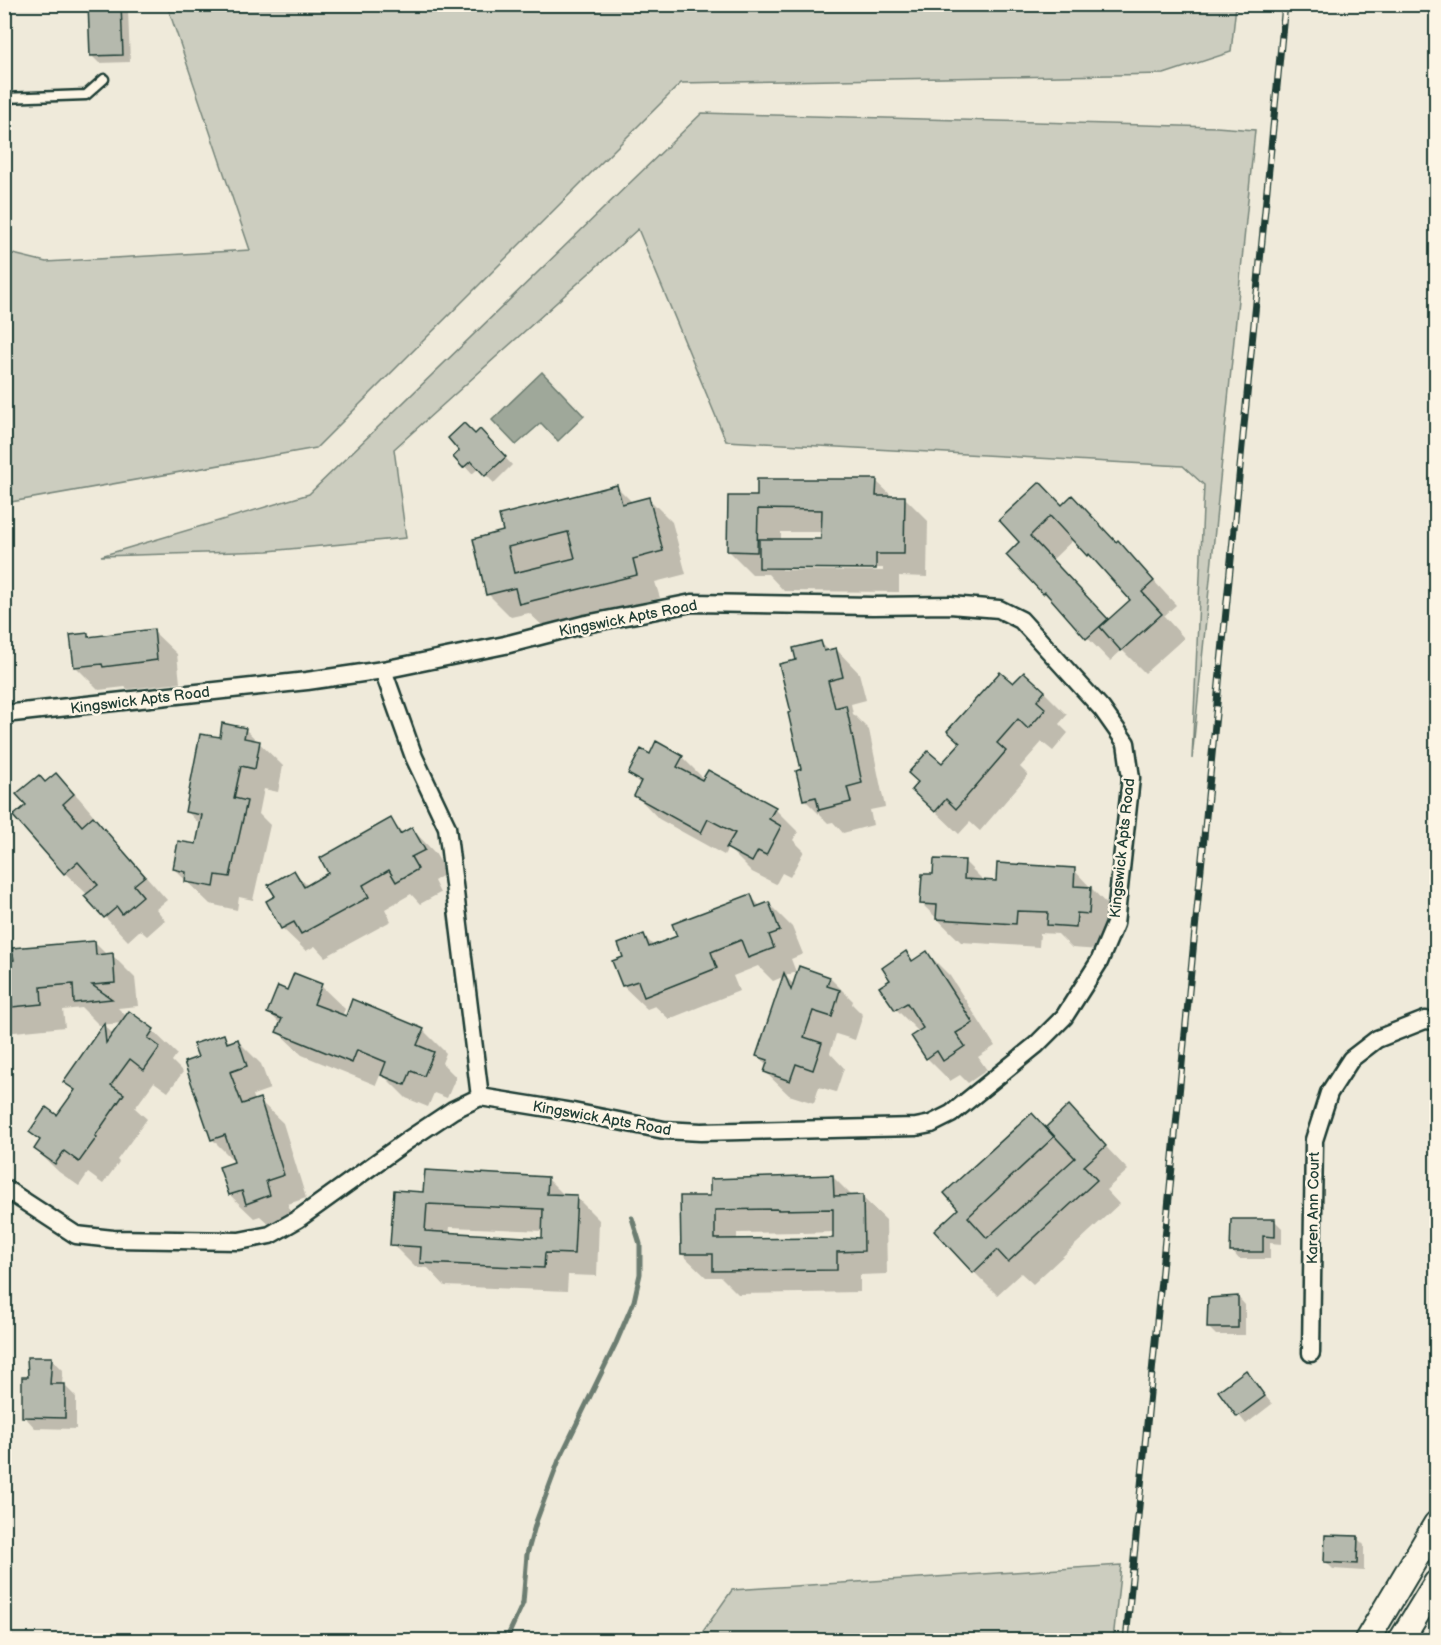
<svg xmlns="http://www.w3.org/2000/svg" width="1441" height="1645" viewBox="0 0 1441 1645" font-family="'Balsamiq Sans',sans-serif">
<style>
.green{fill:#cccdbf;stroke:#76857a;stroke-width:1.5}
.water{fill:#9fa89a;stroke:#6c7d71;stroke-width:1.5}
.shadow{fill:#0003;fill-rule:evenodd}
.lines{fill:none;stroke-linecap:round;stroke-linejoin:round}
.stream{stroke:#6c7d71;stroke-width:5}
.building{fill:#b5b9ad;stroke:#1f3d34;stroke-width:1.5;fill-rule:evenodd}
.lane-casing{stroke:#1f3d34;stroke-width:13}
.street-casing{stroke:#1f3d34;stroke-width:21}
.secondary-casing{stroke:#1f3d34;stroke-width:28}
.lane{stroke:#fcf5e5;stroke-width:8}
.street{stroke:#fcf5e5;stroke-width:16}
.secondary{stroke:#fcf5e5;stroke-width:24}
.rail-casing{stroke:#1f3d34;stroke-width:7}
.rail{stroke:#fcf5e5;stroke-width:4.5;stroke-dasharray:14;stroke-linecap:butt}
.labels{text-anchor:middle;stroke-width:5;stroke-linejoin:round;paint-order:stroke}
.street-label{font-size:15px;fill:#1f3d34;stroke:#fcf5e5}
</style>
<rect width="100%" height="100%" fill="#efeada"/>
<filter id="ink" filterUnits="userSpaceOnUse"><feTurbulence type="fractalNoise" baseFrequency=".0167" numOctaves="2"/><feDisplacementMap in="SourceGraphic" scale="12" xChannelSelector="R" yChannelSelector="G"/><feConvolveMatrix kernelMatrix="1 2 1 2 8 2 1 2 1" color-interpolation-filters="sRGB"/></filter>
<g filter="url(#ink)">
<!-- green -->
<g class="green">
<polygon points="167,5 167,4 1236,5 1231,52 1164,74 681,83 316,448 5,503 5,252 46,262 250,250"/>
<polygon points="702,113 1216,127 1255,130 1192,759 1204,485 1183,466 726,441 638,229 394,449 406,538 268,551 101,556 309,494"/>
<polygon points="1121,1565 1113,1640 697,1640 732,1590"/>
</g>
<!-- water -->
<polygon class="water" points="542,372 584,416 558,441 541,423 516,445 492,420"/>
<!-- shadow -->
<g class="shadow">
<polygon points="89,4 122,4 128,10 130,62 99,63 92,56"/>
<polygon points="480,431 512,465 494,483 479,468 472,474 456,457"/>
<path d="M876,481L893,497H904L928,521L927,577L899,576V592L784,591L768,574H752L729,551L758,497ZM781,532H823V541L781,540ZM782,567L883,568V571L782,570Z"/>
<polygon points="617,487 633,503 649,499 672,522 686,574 655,582 660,598 544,627 529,613 511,617 488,594 505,532"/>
<path d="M1062,506L1118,542L1176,605L1164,616L1184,638L1145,673L1122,650L1110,661L1044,593L1021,542L1001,520ZM1074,539L1132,601L1109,621L1052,560Z"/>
<polygon points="153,631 177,654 180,683 128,689 125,687 99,690 75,666 87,635 91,638"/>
<polygon points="821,643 829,651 836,649 859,673 866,700 851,704 853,714 869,730 885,807 870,810 873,825 843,833 833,822 828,823 805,800 803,771 793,713 798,661"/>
<polygon points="1013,685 1044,692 1067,715 1059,724 1068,733 1053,751 1042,742 1020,767 1028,775 980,831 970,822 959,834 913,790 942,765"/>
<polygon points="245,729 283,766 278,792 264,789 259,814 270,825 253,900 239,897 237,910 210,904 174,869 197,846 201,826 187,811 221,739"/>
<polygon points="650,756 682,757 704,779 775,809 798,832 793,840 804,851 790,877 782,873 776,884 752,872 728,848 724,855 659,819 636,795 641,785 630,774"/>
<polygon points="56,775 79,798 96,818 94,820 116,842 167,900 156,909 165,920 147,936 140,930 128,941 105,917 88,895 65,873 15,816 28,805 45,783"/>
<polygon points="390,820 404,834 412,829 435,853 447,873 434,881 440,893 420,904 411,894 385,909 391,921 325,957 315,946 306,951 282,928 277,896 294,872 308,886 330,874"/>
<polygon points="965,862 985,882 997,883 1074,870 1114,912 1112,937 1100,936 1099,950 1072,948 1058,934 1040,933 1039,947 961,942 922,904 935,876"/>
<polygon points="750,896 761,907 769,904 792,927 803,954 791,959 796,972 785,976 794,985 830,978 853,1001 852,1004 863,1015 855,1040 836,1034 830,1053 844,1068 836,1092 819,1087 814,1103 789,1095 765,1072 767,1065 757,1055 785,976 773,981 758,966 733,976 739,991 669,1019 655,1006 647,1009 623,986 614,962 624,958 644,936 654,946 679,937"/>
<polygon points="95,943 107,955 112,955 135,978 138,1006 118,1008 127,1017 129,1013 153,1031 177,1054 172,1061 183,1072 168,1092 154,1082 135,1108 147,1119 117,1160 119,1162 103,1184 88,1173 79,1186 59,1172 35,1149 41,1141 31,1132 58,1117 76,1092 65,1082 105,1026 114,1035 122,1023 99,1025 82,1008 63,1010 65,1027 4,1033 4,962"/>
<polygon points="906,953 914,961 927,953 950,976 995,1046 978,1057 987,1070 968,1083 960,1075 950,1081 927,1058 919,1032 897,1010 882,987 892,980"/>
<polygon points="295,975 321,986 345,1009 342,1016 423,1030 446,1053 442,1063 456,1077 447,1098 434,1093 428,1107 406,1098 381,1073 376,1085 302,1055 278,1032 281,1025 269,1012 288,992"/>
<polygon points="223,1036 231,1043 238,1041 261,1064 270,1089 253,1095 255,1101 259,1100 283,1123 306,1198 288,1204 293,1219 271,1226 260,1216 254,1218 230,1195 221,1168 236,1163 212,1139 199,1058"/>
<polygon points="1069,1108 1128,1170 1106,1190 1119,1204 1033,1284 1021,1273 997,1295 974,1272 960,1209"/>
<path d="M833,1177L853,1197H862L886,1220L887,1274L860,1275V1292L738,1294L721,1277H706L682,1254L712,1198ZM802,1232L803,1233L834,1232L835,1239L737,1241V1233Z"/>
<path d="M547,1178L565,1196L576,1197L599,1220L597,1276L568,1275L567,1291L445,1286L428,1268L415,1267L392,1244L425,1194ZM450,1227L544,1231L543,1240L449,1234Z"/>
<polygon points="1275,1221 1282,1228 1282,1244 1270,1243 1270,1259 1239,1259 1232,1251"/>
<polygon points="1238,1297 1245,1305 1245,1335 1216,1335 1209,1328"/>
<polygon points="51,1358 63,1370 62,1385 64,1385 76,1397 76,1429 35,1428 24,1416 29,1378"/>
<polygon points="1245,1372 1272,1404 1246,1424 1220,1391"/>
<polygon points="1357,1538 1364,1545 1364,1571 1333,1569 1326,1562"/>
<polygon points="1277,1630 1293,1640 1270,1640"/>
</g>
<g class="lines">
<!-- stream -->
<polyline class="stream" points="506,1640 523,1603 527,1554 536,1522 559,1460 616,1343 634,1301 640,1274 640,1244 632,1218"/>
</g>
<!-- building -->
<g class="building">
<polygon points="88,4 121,4 123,55 90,56"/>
<polygon points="464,423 475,434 480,429 506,457 485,476 471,461 463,468 453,457 459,451 448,438"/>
<polygon points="757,479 877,479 876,496 905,496 904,554 876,554 876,569 759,568 759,539 821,539 822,510 758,509 757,552 727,551 728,496 757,496"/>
<polygon points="1040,482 1062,505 1072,495 1116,542 1118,540 1154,581 1142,592 1162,614 1121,651 1100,627 1130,600 1089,554 1087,556 1050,516 1030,536 1108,619 1086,639 1045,592 1043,594 1006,555 1019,542 999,520"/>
<path d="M617,485L622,504L649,497L663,551L633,559L637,575L519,604L515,588L486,595L473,539L503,531L499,515ZM568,532L575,558L514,573L508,547Z"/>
<polygon points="154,629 157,660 103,667 102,664 74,667 70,635 88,633 88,637"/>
<polygon points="821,641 824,651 836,648 843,677 828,681 835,708 846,705 862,783 847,787 851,802 819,810 816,797 803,800 796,771 801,769 788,713 791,712 779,664 796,660 793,648"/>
<polygon points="1000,672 1013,683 1024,672 1045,691 1037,701 1046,709 1028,729 1018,719 997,743 1006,751 956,809 946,799 935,812 911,790 918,782 908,773 928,751 942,763 960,743 947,731"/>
<polygon points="222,723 246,728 244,738 260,741 255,769 241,766 234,798 247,801 230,877 216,875 214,887 185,882 186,872 173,869 178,841 196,844 202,815 185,812 200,734 220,737"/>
<polygon points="656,741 683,756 677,767 702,780 708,770 776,807 769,819 781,826 766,855 758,851 752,862 726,848 735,833 708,819 701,833 634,796 641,781 628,774 641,749 650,754"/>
<polygon points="56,773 74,794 63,804 82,826 93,816 145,876 134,885 143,896 122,914 117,907 104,918 84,896 98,885 78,862 64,874 13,816 26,805 16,794 39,775 45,782"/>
<polygon points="391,818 400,834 412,827 425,850 411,857 418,869 396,882 389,870 363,885 369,897 301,934 294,922 281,929 266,901 275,896 268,885 294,870 304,887 328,873 320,858"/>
<polygon points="934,859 965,860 964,879 996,881 997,863 1075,868 1074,886 1091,887 1089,914 1077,913 1076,927 1047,925 1048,912 1017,911 1016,924 936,919 937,905 920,904 922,874 933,874"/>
<polygon points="751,894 756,907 769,902 780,931 769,935 774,948 748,958 741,940 711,952 717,968 644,997 638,981 622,986 612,961 623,957 618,944 644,934 649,947 677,936 672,924"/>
<polygon points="95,941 96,955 113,953 115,983 92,985 112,999 74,1003 73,984 41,987 42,1004 12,1007 11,992 4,993 4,961 14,960 12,948"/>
<polygon points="906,951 912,961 927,951 973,1023 956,1033 965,1046 943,1061 937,1051 926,1059 911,1036 923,1028 907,1003 895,1010 879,987 890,980 882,968"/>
<polygon points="799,966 830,977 827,986 840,990 832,1017 813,1011 804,1037 822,1043 813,1070 796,1064 790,1081 764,1072 768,1060 756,1056 784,973 791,990"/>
<polygon points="294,973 322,984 314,1004 346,1016 352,999 424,1029 417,1045 434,1052 424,1076 411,1071 405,1085 381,1075 386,1062 357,1050 352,1063 276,1032 282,1019 267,1013 278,986 287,990"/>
<polygon points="129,1011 154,1029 148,1038 160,1047 144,1070 130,1059 111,1085 124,1094 95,1136 97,1137 79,1162 64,1151 55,1164 34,1149 40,1140 29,1132 46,1107 57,1115 75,1090 63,1082 104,1023 106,1043"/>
<polygon points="224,1034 227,1043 238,1039 247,1066 230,1072 242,1104 260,1098 284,1175 266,1181 270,1195 246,1204 242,1191 229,1195 219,1167 234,1162 225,1135 211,1140 184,1062 198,1057 193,1044"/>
<polygon points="1069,1105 1106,1146 1084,1166 1097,1180 1008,1262 997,1250 973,1273 934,1231 958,1209 944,1193 1032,1113 1054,1137 968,1217 987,1238 1075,1158 1046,1127"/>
<path d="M425,1170L548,1177L547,1194L577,1195L574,1254L545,1253L544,1268L420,1263L421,1247L390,1245L394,1190L423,1192ZM427,1204L543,1209L542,1238L425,1231Z"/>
<path d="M833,1175L834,1196L863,1195L864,1251L837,1252V1270L713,1271V1254H681L680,1196H710V1179ZM778,1209V1210L833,1209V1238L715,1239V1210Z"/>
<polygon points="1231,1219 1275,1219 1275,1237 1263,1236 1263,1252 1230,1252"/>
<polygon points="1238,1296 1238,1328 1207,1328 1208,1298"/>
<polygon points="27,1357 52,1357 50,1384 65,1384 65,1418 22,1417 22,1377 28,1377"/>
<polygon points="1246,1370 1265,1396 1237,1417 1218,1391"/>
<polygon points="1325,1535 1358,1536 1357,1564 1324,1562"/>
</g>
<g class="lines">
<defs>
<polyline id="lane" points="4,98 86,95 104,79"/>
<g id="street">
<polyline points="383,670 414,757 447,827 480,1097"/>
<polyline points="4,714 307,681 383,670 505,645 586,624 692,603 873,606 950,605 999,609 1021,620 1102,709 1126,743 1131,778 1115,924 1099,962 1064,1017 1036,1045 951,1114 931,1124 916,1127 701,1132 664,1130 573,1112 480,1097 453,1110 408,1140 298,1219 270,1235 239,1241 113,1239 76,1235 4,1188"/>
<polyline points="1311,1353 1314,1140 1329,1093 1351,1059 1377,1039 1425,1020 1436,1021"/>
</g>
<g id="secondary">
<polyline points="1367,1640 1436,1524"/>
<polyline points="1401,1640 1436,1583"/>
</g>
</defs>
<!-- lane casing -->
<use href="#lane" class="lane-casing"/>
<!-- street casing -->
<use href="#street" class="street-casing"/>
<!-- secondary casing -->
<use href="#secondary" class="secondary-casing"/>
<!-- lane -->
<use href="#lane" class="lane"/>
<!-- street -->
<use href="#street" class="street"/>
<!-- secondary -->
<use href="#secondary" class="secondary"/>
<defs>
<polyline id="rail" points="1126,1640 1285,4"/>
</defs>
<!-- rail casing -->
<use href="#rail" class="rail-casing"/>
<!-- rail -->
<use href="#rail" class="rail"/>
</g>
</g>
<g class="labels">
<!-- street labels -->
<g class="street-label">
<text transform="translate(628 618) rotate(-11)" y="5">Kingswick Apts Road</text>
<text transform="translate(140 700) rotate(-7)" y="5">Kingswick Apts Road</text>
<text transform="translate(1122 848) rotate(-84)" y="5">Kingswick Apts Road</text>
<text transform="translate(602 1118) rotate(10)" y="5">Kingswick Apts Road</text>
<text transform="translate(1313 1208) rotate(-89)" y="5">Karen Ann Court</text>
</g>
</g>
<!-- margin -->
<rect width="1441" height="1645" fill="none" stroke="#fcf5e5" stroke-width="24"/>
<rect x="12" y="12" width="1417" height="1621" fill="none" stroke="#1f3d34" stroke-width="2" filter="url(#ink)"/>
</svg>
